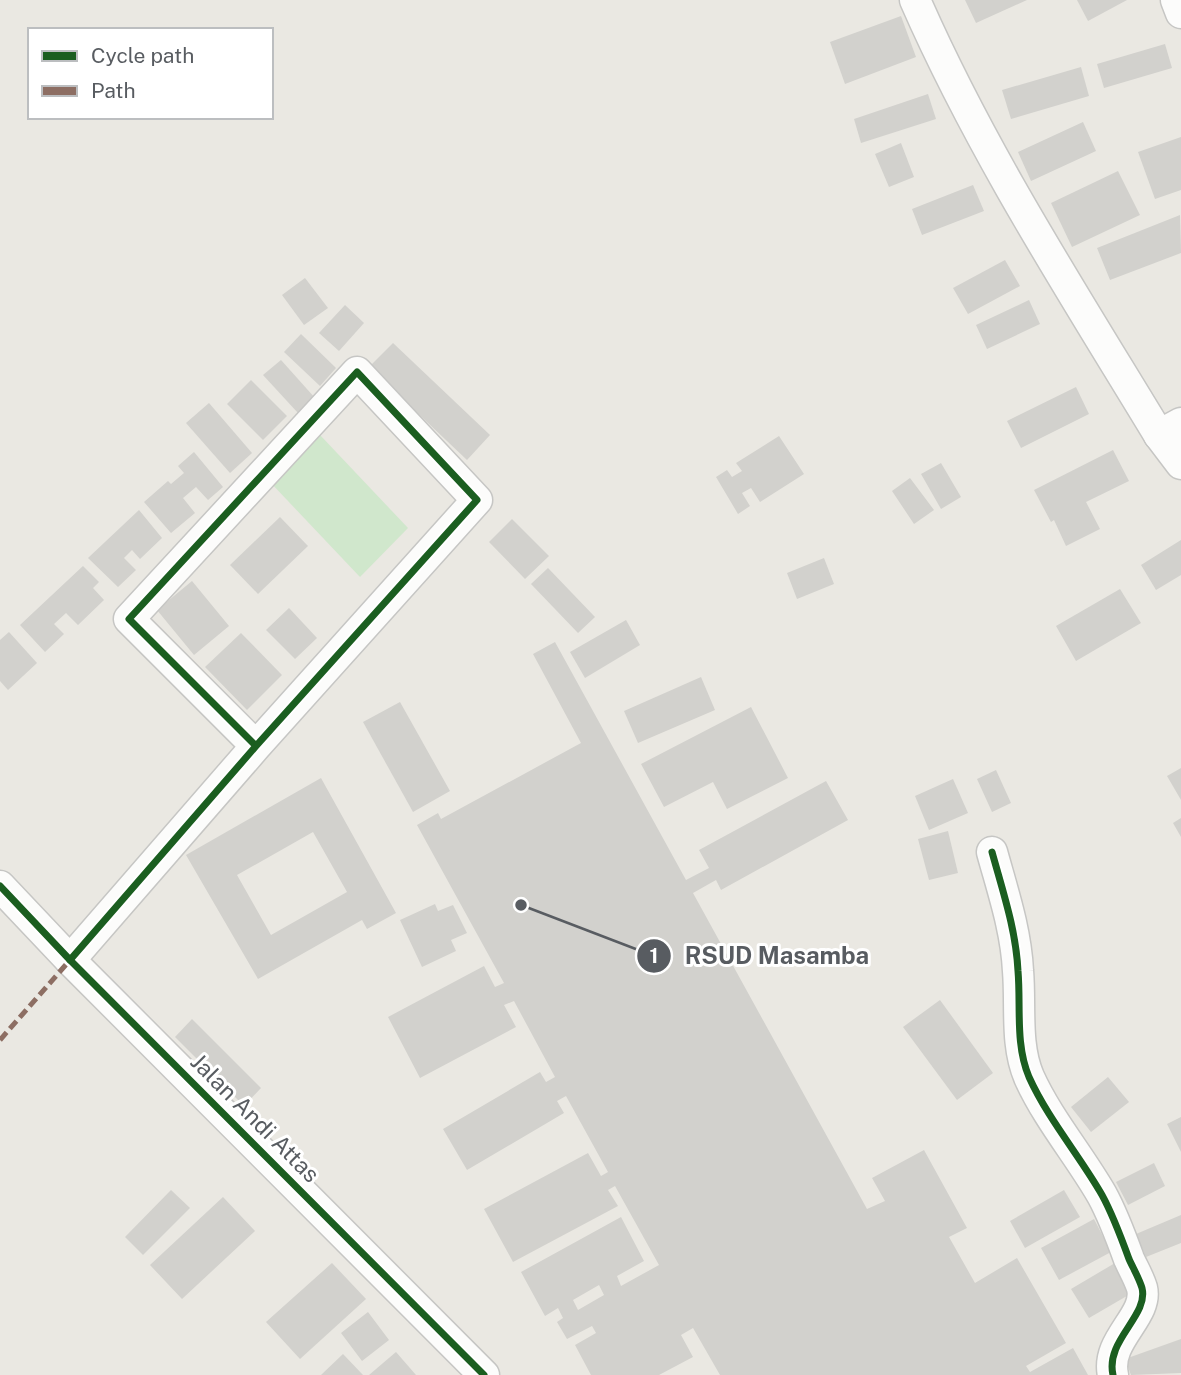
<svg xmlns="http://www.w3.org/2000/svg" width="1181" height="1375" viewBox="0 0 1181 1375" font-family="'Public Sans',sans-serif">
<style>
.green{fill:#d0e7cc}
.building{fill:#d2d1cd;fill-rule:evenodd}
.lines{fill:none;stroke-linecap:round;stroke-linejoin:round}
.minor-casing{stroke:#c6c6c4;stroke-width:33}
.minor{stroke:#fcfcfb;stroke-width:30}
.quiet{stroke:#8d6e63;stroke-width:5;stroke-dasharray:10 5;stroke-linecap:butt}
.cycleway-casing{stroke:#fff;stroke-width:11}
.cycleway{stroke:#1b5e20;stroke-width:7}
.labels{text-anchor:middle;stroke-width:6;stroke-linejoin:round;paint-order:stroke}
.street-label{font-size:23px;fill:#585c61;stroke:#fff}
.leader{fill:none;stroke:#585c61;stroke-width:2.5}
.callout-dot{fill:#585c61;stroke:#fff;stroke-width:2.5}
.mark-label{font-size:21px;text-anchor:middle;font-weight:bold;fill:#fff}
.callout-label{font-size:24px;text-anchor:middle;font-weight:bold;fill:#585c61;stroke:#fff;stroke-width:6;stroke-linejoin:round;paint-order:stroke}
</style>
<rect width="100%" height="100%" fill="#eae8e2"/>
<!-- green -->
<polygon class="green" points="320,435 408,528 360,577 270,482"/>
<!-- building -->
<g class="building">
<polygon points="965,0 1027,0 976,23"/>
<polygon points="1077,0 1127,0 1088,21"/>
<polygon points="901,16 916,57 845,84 830,42"/>
<polygon points="1165,44 1172,68 1104,88 1097,64"/>
<polygon points="1081,67 1089,96 1011,119 1002,90"/>
<polygon points="928,94 936,119 861,143 854,119"/>
<polygon points="1083,122 1096,151 1031,181 1018,152"/>
<polygon points="1181,137 1181,190 1155,199 1138,152"/>
<polygon points="901,143 914,177 889,187 875,154"/>
<polygon points="1118,171 1140,215 1072,247 1051,203"/>
<polygon points="973,185 984,211 922,235 912,209"/>
<polygon points="1180,215 1181,253 1110,280 1097,248"/>
<polygon points="1005,260 1020,286 968,314 953,288"/>
<polygon points="305,278 328,308 304,325 282,295"/>
<polygon points="1029,300 1040,324 987,349 976,325"/>
<polygon points="345,305 364,323 339,351 319,333"/>
<polygon points="301,334 336,368 320,386 284,352"/>
<polygon points="393,343 490,435 467,460 369,367"/>
<polygon points="281,360 315,398 298,413 263,375"/>
<polygon points="251,380 287,416 263,440 227,404"/>
<polygon points="1076,387 1089,414 1021,448 1007,421"/>
<polygon points="209,403 252,453 230,473 186,423"/>
<polygon points="779,436 804,474 760,502 751,488 742,493 750,506 738,514 716,477 727,470 732,477 742,471 736,463"/>
<polygon points="1113,450 1129,481 1086,502 1100,529 1066,546 1054,520 1051,522 1034,490"/>
<polygon points="194,452 223,487 208,500 196,487 183,498 195,513 171,533 144,502 168,481 171,484 184,473 178,466"/>
<polygon points="941,463 961,497 941,509 921,474"/>
<polygon points="910,478 934,510 914,524 892,491"/>
<polygon points="139,510 162,538 140,559 132,550 124,558 136,570 118,587 88,558"/>
<polygon points="280,517 308,546 258,594 230,565"/>
<polygon points="512,519 549,556 525,579 489,542"/>
<polygon points="1181,540 1181,575 1156,590 1141,565"/>
<polygon points="824,558 834,584 797,599 787,573"/>
<polygon points="83,566 99,582 93,588 104,600 78,625 66,613 54,624 64,634 45,652 20,625"/>
<polygon points="548,568 595,617 578,633 531,584"/>
<polygon points="192,581 229,626 194,655 157,610"/>
<polygon points="1120,589 1141,623 1076,661 1056,626"/>
<polygon points="289,608 317,638 295,659 266,630"/>
<polygon points="626,620 640,645 585,678 570,652"/>
<polygon points="9,632 37,663 8,690 0,681 0,640"/>
<polygon points="241,633 282,675 247,710 205,667"/>
<path d="M555,642L686,880L709,868L699,850L826,781L848,820L721,890L716,880L693,893L867,1209L885,1201L872,1178L924,1150L967,1228L949,1237L975,1283L1017,1258L1066,1343L1026,1366L1030,1372L1073,1348L1088,1375H720L693,1328L681,1335L693,1357L659,1375H591L575,1345L596,1333L592,1326L567,1339L557,1322L563,1318L558,1308L545,1316L521,1272L621,1217L644,1261L617,1276L621,1286L659,1265L615,1186L608,1190L618,1206L513,1262L484,1209L588,1153L601,1176L608,1172L566,1096L557,1101L564,1113L467,1170L443,1129L540,1072L546,1082L555,1077L514,1001L504,1005L516,1027L420,1078L388,1017L484,966L495,987L504,983L417,825L438,813L441,819L581,743L533,654ZM599,1285L604,1295L578,1310L573,1300Z"/>
<polygon points="701,677 715,710 638,743 624,711"/>
<polygon points="400,702 450,791 413,812 363,722"/>
<polygon points="751,707 788,778 727,809 713,782 664,807 641,764"/>
<polygon points="1181,768 1181,800 1167,776"/>
<polygon points="996,770 1011,803 992,812 977,779"/>
<path d="M321,778L396,913L367,929L362,920L258,979L186,855ZM313,832L347,892L271,935L237,875Z"/>
<polygon points="953,779 968,813 929,830 915,796"/>
<polygon points="1181,818 1181,837 1173,823"/>
<polygon points="948,831 958,873 929,880 918,839"/>
<polygon points="435,904 438,911 453,905 467,933 451,940 456,951 422,967 400,920"/>
<polygon points="940,1000 993,1073 957,1100 903,1027"/>
<polygon points="192,1019 261,1088 244,1106 175,1037"/>
<polygon points="1108,1077 1129,1102 1091,1132 1071,1107"/>
<polygon points="1181,1117 1181,1152 1167,1124"/>
<polygon points="1154,1163 1165,1186 1128,1205 1116,1182"/>
<polygon points="171,1190 190,1208 143,1255 125,1237"/>
<polygon points="1064,1190 1080,1217 1025,1248 1010,1221"/>
<polygon points="223,1197 255,1231 182,1299 150,1265"/>
<polygon points="1181,1215 1181,1243 1146,1257 1136,1234"/>
<polygon points="1094,1219 1111,1252 1059,1280 1041,1248"/>
<polygon points="332,1263 366,1299 300,1359 266,1322"/>
<polygon points="1115,1263 1132,1293 1089,1318 1071,1289"/>
<polygon points="368,1312 389,1340 362,1361 341,1333"/>
<polygon points="1181,1339 1181,1373 1131,1375 1125,1359"/>
<polygon points="396,1352 416,1375 369,1375"/>
<polygon points="343,1354 363,1375 321,1375"/>
</g>
<g class="lines">
<defs>
<g id="minor">
<path d="M915,0C982,153 1073,293 1159,435L1181,464"/>
<polyline points="1176,0 1181,13"/>
<polyline points="1159,435 1181,423"/>
<path d="M992,852C1003,892 1016,930 1018,971C1021,1006 1015,1044 1029,1077C1048,1119 1079,1155 1102,1195C1113,1215 1121,1237 1129,1259C1133,1268 1139,1278 1142,1288C1149,1316 1105,1340 1113,1375"/>
<polyline points="0,886 70,960 484,1375"/>
<polyline points="70,960 256,746 477,500 357,372 129,619 256,746"/>
</g>
</defs>
<!-- minor casing -->
<use href="#minor" class="minor-casing"/>
<!-- minor -->
<use href="#minor" class="minor"/>
<!-- quiet -->
<polyline class="quiet" points="0,1040 70,960"/>
<defs>
<g id="cycleway">
<path d="M992,852C1003,892 1016,930 1018,971C1021,1006 1015,1044 1029,1077C1048,1119 1079,1155 1102,1195C1113,1215 1121,1237 1129,1259C1133,1268 1139,1278 1142,1288C1149,1316 1105,1340 1113,1375"/>
<polyline points="0,886 70,960 484,1375"/>
<polyline points="70,960 256,746 477,500 357,372 129,619 256,746"/>
</g>
</defs>
<!-- cycleway casing -->
<use href="#cycleway" class="cycleway-casing"/>
<!-- cycleway -->
<use href="#cycleway" class="cycleway"/>
</g>
<g class="labels">
<!-- street labels -->
<g class="street-label">
<text transform="translate(255 1118) rotate(45)" y="8">Jalan Andi Attas</text>
</g>
</g>
<!-- callouts -->
<path class="leader" d="M521 905L654 956"/>
<g class="callout-dot">
<circle cx="521" cy="905" r="7"/>
<circle cx="654" cy="956" r="18"/>
</g>
<g class="mark-label">
<text x="654" y="963">1</text>
</g>
<g class="callout-label">
<text x="777" y="964">RSUD Masamba</text>
</g>
<!-- legend -->
<rect x="28" y="28" width="245" height="91" fill="#ffffff" stroke="#bcbec0" stroke-width="2"/>
<rect x="42" y="51" width="35" height="10" fill="#1b5e20" stroke="#bcbec0" stroke-width="2"/>
<text x="91" y="63" font-size="21" fill="#585c61">Cycle path</text>
<rect x="42" y="86" width="35" height="10" fill="#8d6e63" stroke="#bcbec0" stroke-width="2"/>
<text x="91" y="98" font-size="21" fill="#585c61">Path</text>
</svg>
